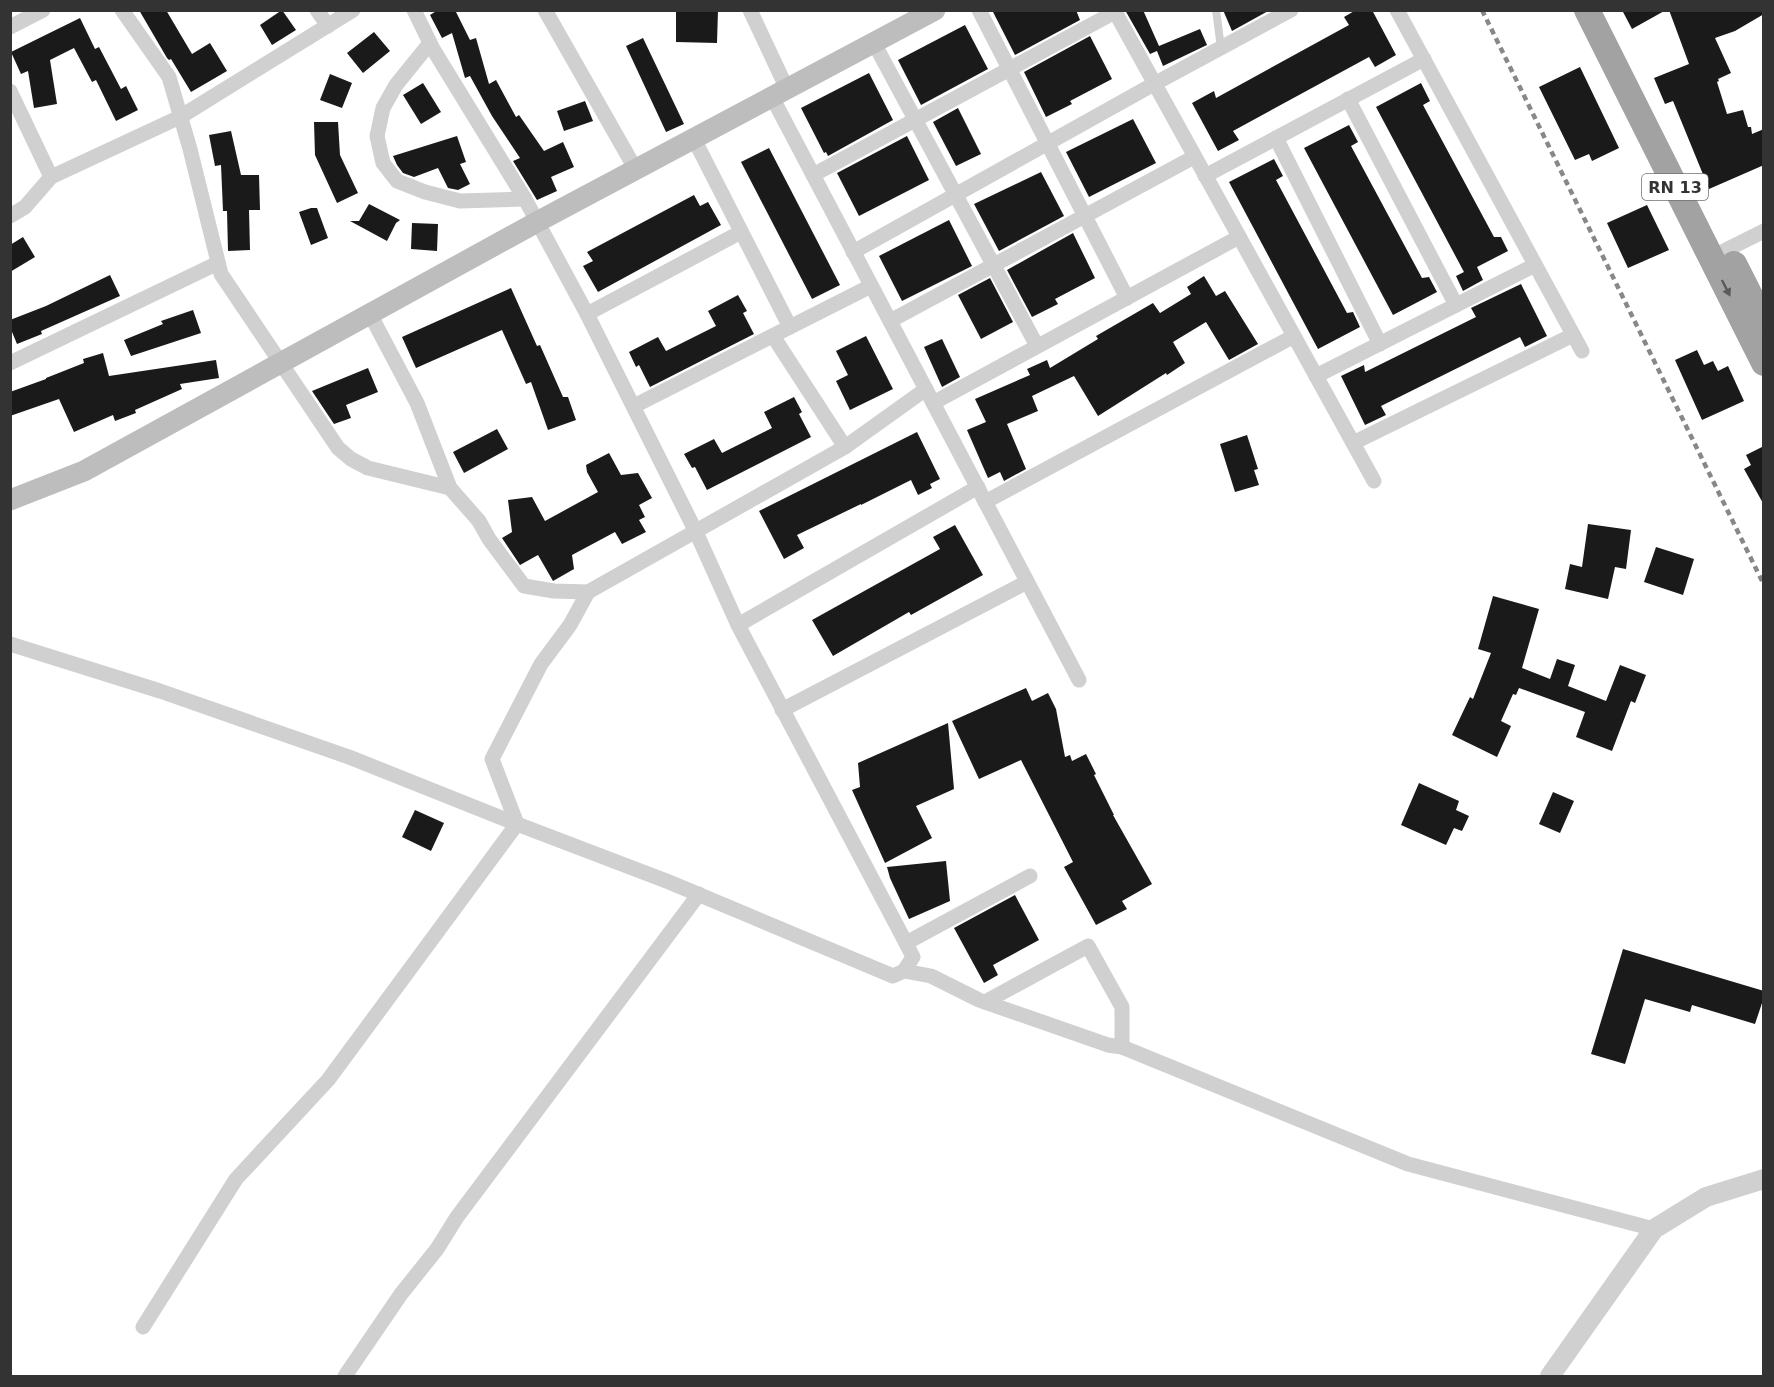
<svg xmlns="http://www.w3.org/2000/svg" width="1774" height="1387" viewBox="0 0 1774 1387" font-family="'DejaVu Sans',sans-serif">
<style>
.building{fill:#1a1a1a}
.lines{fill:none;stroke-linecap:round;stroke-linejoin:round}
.service{stroke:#d0d0d0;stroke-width:8}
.minor{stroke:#d0d0d0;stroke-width:15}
.tertiary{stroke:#d0d0d0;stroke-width:20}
.secondary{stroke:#bdbdbd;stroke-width:21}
.trunk{stroke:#a2a2a2;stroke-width:26}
.rail{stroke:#888;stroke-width:4.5;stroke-dasharray:6 4.5;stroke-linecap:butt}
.oneway{fill:#5a5a5a}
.labels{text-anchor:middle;stroke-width:6;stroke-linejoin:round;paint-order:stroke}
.shield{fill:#fff;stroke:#707070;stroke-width:1.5}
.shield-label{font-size:16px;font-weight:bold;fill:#333}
</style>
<rect width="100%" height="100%" fill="#fff"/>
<!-- building -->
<g class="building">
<polygon points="139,10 166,10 192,54 210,43 227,71 191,92 171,59 169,60 167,58"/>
<polygon points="282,10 296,30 272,45 260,25"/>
<polygon points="438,10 455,10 470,40 476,38 489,84 496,80 516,117 519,115 544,151 563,142 574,167 551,177 557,191 537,200 513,161 520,158 492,116 470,76 465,78 452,33 442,38 430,15"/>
<polygon points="676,10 718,10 717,43 676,42"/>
<polygon points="992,10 1076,10 1080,20 1015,55"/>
<polygon points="1125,10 1143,10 1159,46 1200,29 1207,45 1163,66 1157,51 1150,54"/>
<polygon points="1223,10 1270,10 1232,31"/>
<polygon points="1356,10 1372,10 1396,55 1375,67 1369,57 1233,131 1239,140 1218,151 1192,103 1214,91 1216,98 1349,25 1344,17"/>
<polygon points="1622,10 1666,10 1632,29"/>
<polygon points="1669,10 1764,10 1764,14 1735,31 1715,38 1731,73 1718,79 1719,81 1717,82 1727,114 1743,110 1748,127 1751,127 1752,134 1764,129 1764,165 1709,189 1673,101 1665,104 1654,78 1689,64"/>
<polygon points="80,18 95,49 99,47 121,89 126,86 138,110 116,121 96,80 92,82 74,48 50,60 57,104 34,108 28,71 21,74 11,52"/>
<polygon points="965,25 988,69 921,105 898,60"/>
<polygon points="374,32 390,51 363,73 347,53"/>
<polygon points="1090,36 1112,79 1070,101 1072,104 1046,117 1024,72"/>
<polygon points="643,38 684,124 666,132 626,46"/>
<polygon points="1580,67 1619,148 1592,161 1589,154 1575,160 1539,87"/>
<polygon points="869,73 893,120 828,156 826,152 824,153 801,108"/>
<polygon points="330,74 352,83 342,108 320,100"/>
<polygon points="423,83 441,112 421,124 403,95"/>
<polygon points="1421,83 1430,101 1423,105 1494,237 1501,237 1508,251 1477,267 1483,280 1463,291 1456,276 1464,272 1376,107"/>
<polygon points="585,101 593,121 564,131 557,111"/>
<polygon points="958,108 981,154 956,166 933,122"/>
<polygon points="1133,119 1156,163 1089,197 1066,152"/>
<polygon points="314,122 338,122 340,155 358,193 337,203 315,155"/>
<polygon points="1349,125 1358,142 1351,146 1422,278 1429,277 1437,292 1393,315 1304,148"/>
<polygon points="231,131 241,175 259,175 260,210 249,210 250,250 228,251 227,211 223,211 221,165 215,166 209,135"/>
<polygon points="457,136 466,162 460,164 470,184 458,190 448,188 438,168 414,177 403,173 397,165 393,156"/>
<polygon points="907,136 929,180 859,216 837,173"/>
<polygon points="769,148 840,285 812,299 741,162"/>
<polygon points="1274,159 1283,176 1276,180 1347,313 1353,312 1360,327 1318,349 1229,182"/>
<polygon points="1041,172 1064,216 999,251 974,204"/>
<polygon points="694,195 700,206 708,202 721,225 598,292 583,266 593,261 587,252"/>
<polygon points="369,204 400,220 396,223 387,241 350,221 359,221"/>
<polygon points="1647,205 1669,250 1628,268 1607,223"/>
<polygon points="311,208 317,208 328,238 311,245 299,212"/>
<polygon points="949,220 972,266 902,301 879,256"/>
<polygon points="412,223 438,224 437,251 411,249"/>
<polygon points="1073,233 1095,278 1055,299 1058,304 1032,317 1007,270"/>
<polygon points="23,237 35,257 10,272 10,245"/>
<polygon points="110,275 120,296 41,331 42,334 17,344 10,327 10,320 46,306"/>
<polygon points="1204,276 1216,296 1225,291 1258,344 1229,360 1206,322 1173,342 1185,363 1167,375 1166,373 1098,416 1074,376 1032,396 1038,411 1007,424 1026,469 1004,481 1000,472 988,478 967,430 986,422 975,399 1030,375 1027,369 1047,360 1050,368 1098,339 1096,336 1153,303 1160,313 1191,294 1187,287"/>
<polygon points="990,278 1013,322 981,339 958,295"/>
<polygon points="1521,284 1547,336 1525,347 1520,337 1381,406 1386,415 1365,425 1341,376 1364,365 1365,372 1476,317 1471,308"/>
<polygon points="511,288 537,346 540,345 563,397 568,397 576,420 548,430 531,382 526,384 502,330 416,368 402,337"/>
<polygon points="738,295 747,311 743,313 754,334 650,387 639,365 636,367 629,352 658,337 666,351 716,326 708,311"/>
<polygon points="193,310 201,333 131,356 124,340 163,324 161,321"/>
<polygon points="866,336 893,389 850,410 836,381 848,375 836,351"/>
<polygon points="942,339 960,377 942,387 924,347"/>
<polygon points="1697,350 1704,365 1713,361 1718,371 1728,366 1744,401 1702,420 1675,360"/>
<polygon points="103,353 109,376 216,360 219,378 180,384 182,389 135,410 136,413 115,421 113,415 74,432 59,399 10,416 10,392 46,379 46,378 84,363 83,359"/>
<polygon points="368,368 378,392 346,405 351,418 334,424 312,391"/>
<polygon points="794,397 802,412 799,414 811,437 707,490 695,467 692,468 684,454 714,439 722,453 772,428 764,412"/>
<polygon points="497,429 508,449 464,473 453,452"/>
<polygon points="917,432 940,479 930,484 932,488 918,495 911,480 861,505 861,504 797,535 804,548 784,559 759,511"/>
<polygon points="1247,435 1258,469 1254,470 1259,485 1235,492 1220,444"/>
<polygon points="1764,446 1764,505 1744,469 1751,465 1746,455"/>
<polygon points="609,453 621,475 638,473 652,498 639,505 645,517 639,520 646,532 622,544 615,532 572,555 574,569 553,581 538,555 520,565 502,538 512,532 508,500 532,497 545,521 598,492 587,472 586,465"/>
<polygon points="1588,524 1631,530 1626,569 1615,567 1608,599 1565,589 1570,564 1582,567"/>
<polygon points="955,525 983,575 911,615 909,612 833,656 812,620 940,549 933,537"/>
<polygon points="1656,547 1694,559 1683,595 1644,582"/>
<polygon points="1493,596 1539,609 1522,668 1550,679 1557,659 1575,665 1568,686 1606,701 1620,665 1646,675 1635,703 1631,701 1612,751 1576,737 1585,712 1519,688 1516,695 1513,694 1501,721 1511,726 1497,757 1452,735 1470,697 1473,699 1491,653 1478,649"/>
<polygon points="1026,688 1032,701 1048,693 1056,709 1065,757 1070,755 1072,761 1086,754 1096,774 1094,775 1114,815 1113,815 1152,884 1122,901 1127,909 1096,925 1064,867 1073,862 1021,760 979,779 952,721"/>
<polygon points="948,723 954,789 916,806 932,838 885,863 852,790 860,787 858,763"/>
<polygon points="1419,783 1459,801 1456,810 1469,816 1462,831 1454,828 1446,845 1401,825"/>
<polygon points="1553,792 1574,801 1560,833 1539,824"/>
<polygon points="415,810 444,823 431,851 402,837"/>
<polygon points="946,861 950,901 909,919 890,878 887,867"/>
<polygon points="1015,895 1039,940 993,965 998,975 984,983 954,928"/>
<polygon points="1623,949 1764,991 1764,997 1755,1024 1692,1005 1690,1012 1645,999 1625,1064 1591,1054"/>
</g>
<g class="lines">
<!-- service -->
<polyline class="service" points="1216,10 1221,48"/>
<!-- minor -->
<g class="minor">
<polyline points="122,10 169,77 190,149 221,274 338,448 351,459 368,468 450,488"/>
<polyline points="317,10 328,26"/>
<polyline points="545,10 636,170"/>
<polyline points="750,10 787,89"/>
<polyline points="979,10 1127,298"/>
<polyline points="1114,10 1374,481"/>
<polyline points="1397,10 1582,351"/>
<polyline points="10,27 43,10"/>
<polyline points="430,43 396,85 383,108 377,136 383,163 397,181 425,192 460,201 525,199"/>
<polyline points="874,43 1037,346"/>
<polyline points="10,91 51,177"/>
<polyline points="772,97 1079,680"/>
<polyline points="1348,99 1456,305"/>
<polyline points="1276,138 1380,344"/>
<polyline points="694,139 790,327"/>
<polyline points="813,175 1115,12"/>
<polyline points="1205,176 1424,59"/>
<polyline points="10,216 25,207 51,177 180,117 353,10"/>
<polyline points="853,252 1154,84 1291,10"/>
<polyline points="1710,257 1726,250 1764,231"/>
<polyline points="587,314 741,232"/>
<polyline points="890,321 1194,157"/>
<polyline points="773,336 845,447"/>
<polyline points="10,363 218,263"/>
<polyline points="1316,376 1535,265"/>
<polyline points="933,403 1239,237"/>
<polyline points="634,406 871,286"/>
<polyline points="1353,443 1573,335"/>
<polyline points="985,502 1294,336"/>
<polyline points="588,592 845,447 926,389"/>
<polyline points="738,625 978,487"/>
<polyline points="10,644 160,691 349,757 517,824 669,882 893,976 904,971 913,957 906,943 738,625 696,532 587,314 525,199 433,49 414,10"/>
<polyline points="782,710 1027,582"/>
<polyline points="906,943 1030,876"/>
<polyline points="904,971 931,976 979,1000 1108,1045 1122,1047 1408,1164 1654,1229"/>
<polyline points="985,1002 1088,946 1122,1007 1122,1047"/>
<polyline points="143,1327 236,1179 328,1080 517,824 492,759 541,664 570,625 588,592 554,591 524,586 489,539 479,521 450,488 417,403 370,314"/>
<polyline points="345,1376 401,1294 437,1249 457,1217 699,894"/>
</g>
<!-- tertiary -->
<polyline class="tertiary" points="1550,1376 1654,1229 1706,1197 1764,1179"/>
<!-- secondary -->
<polyline class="secondary" points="10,500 84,471 537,222 935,10"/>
<!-- trunk -->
<g class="trunk">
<polyline points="1587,10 1764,363"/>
<polyline points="1734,264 1764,323"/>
</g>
<!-- rail -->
<polyline class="rail" points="1482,10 1764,585"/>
</g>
<!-- one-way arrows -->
<defs><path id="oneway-solid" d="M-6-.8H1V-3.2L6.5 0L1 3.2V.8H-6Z" transform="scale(1.5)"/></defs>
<use class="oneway" href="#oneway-solid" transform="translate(1726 288) rotate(63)"/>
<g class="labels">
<!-- shield labels -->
<rect class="shield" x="1642" y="174" width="66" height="26" rx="4.5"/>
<g class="shield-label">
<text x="1675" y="193">RN 13</text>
</g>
</g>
<!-- border -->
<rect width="1774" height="1387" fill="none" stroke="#333333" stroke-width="24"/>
</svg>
